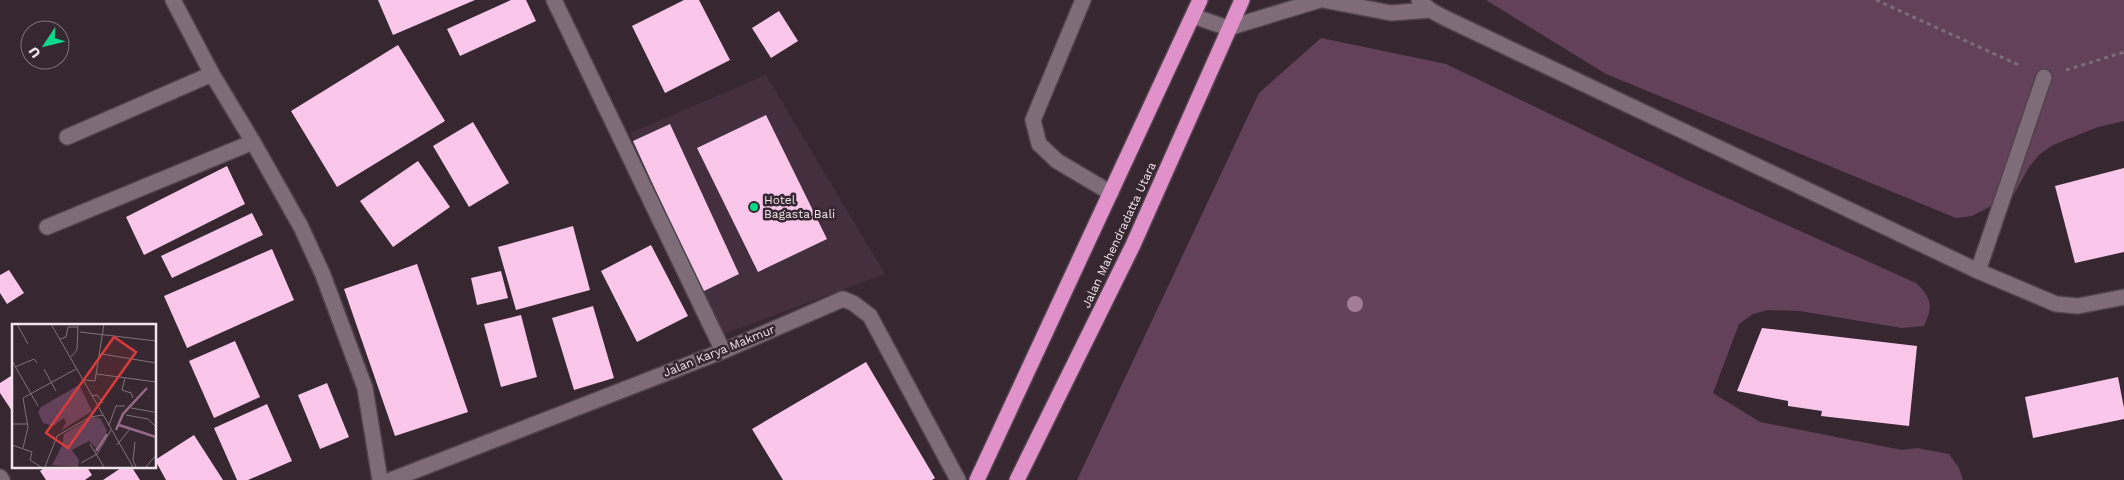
<svg xmlns="http://www.w3.org/2000/svg" width="2124" height="480" viewBox="0 0 2124 480" font-family="'Work Sans',sans-serif">
<style>
.built{fill:#442f3e}
.green{fill:#634259}
.building{fill:#fac7ea}
.lines{fill:none;stroke-linecap:round;stroke-linejoin:round}
.minor-casing{stroke:#50434c;stroke-width:18}
.highway-casing{stroke:#50434c;stroke-width:18}
.path{stroke:#7c6e77;stroke-width:3;stroke-dasharray:4 4;stroke-linecap:butt}
.minor{stroke:#7e6c78;stroke-width:15}
.highway{stroke:#e191ca;stroke-width:15}
.tree{fill:#a37d97}
.poi-dot{fill:#0dd98a;stroke:#362731;stroke-width:2}
.labels{text-anchor:middle;stroke-width:5;stroke-linejoin:round;paint-order:stroke}
.poi-label{font-size:12px;fill:#f0e5ec;stroke:#362731;text-anchor:start}
.street-label{font-size:12px;fill:#f0e5ec;stroke:#362731}
.inset-river{fill:none;stroke:#966888;stroke-width:2.5}
.inset-road{fill:none;stroke:#80737c;stroke-width:1}
.view{fill:#d93b3c;fill-opacity:0.15;stroke:#d93b3c;stroke-width:2.5}
.inset-edge{fill:none;stroke:#f0e5ec;stroke-width:2.5}
</style>
<rect width="100%" height="100%" fill="#362731"/>
<!-- built -->
<polygon class="built" points="766,75 885,274 721,335 630,133"/>
<!-- green -->
<g class="green">
<polygon points="1486,0 2124,0 2124,121 2098,127 2053,145 2040,154 2029,167 2014,194 1972,216 1956,218 1606,74"/>
<path d="M1321,38L1446,64L1689,181L1916,283C1932,298 1933,306 1924,326L1902,328L1800,311L1768,310L1753,314L1739,324L1713,393L1760,422L1902,450L1917,448L1949,454L1959,468L1963,480H1077L1259,93Z"/>
</g>
<!-- building -->
<g class="building">
<polygon points="378,0 475,0 393,35"/>
<polygon points="511,0 526,0 536,21 460,56 447,29"/>
<polygon points="684,0 699,0 730,60 665,93 632,26"/>
<polygon points="779,11 798,41 771,58 752,28"/>
<polygon points="398,45 445,121 337,187 291,111"/>
<polygon points="766,115 827,239 758,272 697,148"/>
<polygon points="473,122 509,183 469,207 433,146"/>
<polygon points="670,124 739,274 702,292 633,141"/>
<polygon points="418,161 450,207 393,247 360,201"/>
<polygon points="227,166 245,204 144,255 126,217"/>
<polygon points="2124,168 2124,252 2075,263 2055,186"/>
<polygon points="252,213 263,235 172,278 161,256"/>
<polygon points="573,226 590,290 516,310 498,247"/>
<polygon points="651,245 688,316 637,342 601,271"/>
<polygon points="272,249 294,300 187,348 164,296"/>
<polygon points="417,264 468,412 395,436 344,289"/>
<polygon points="9,270 24,293 7,304 0,293 0,275"/>
<polygon points="501,271 508,298 477,305 471,278"/>
<polygon points="593,306 614,378 574,390 552,318"/>
<polygon points="521,315 537,377 501,387 484,324"/>
<polygon points="1762,328 1917,346 1909,426 1821,416 1822,411 1788,406 1788,401 1737,391"/>
<polygon points="235,341 260,397 214,418 189,361"/>
<polygon points="866,362 935,478 932,480 783,480 752,429"/>
<polygon points="14,374 14,414 0,393 0,383"/>
<polygon points="2118,377 2124,408 2124,419 2033,438 2025,397"/>
<polygon points="327,383 349,437 320,449 298,395"/>
<polygon points="267,404 292,461 248,480 237,480 214,428"/>
<polygon points="194,435 223,480 166,480 155,460"/>
<polygon points="47,466 86,466 92,475 85,480 46,480 40,471"/>
<polygon points="124,466 131,466 140,480 103,480"/>
</g>
<g class="lines">
<defs>
<g id="minor">
<polyline points="173,0 212,74 253,142 301,227 323,275 365,388 380,480"/>
<polyline points="554,0 723,351"/>
<polyline points="1083,0 1033,120 1039,144 1057,161 1111,193"/>
<polyline points="1323,0 1391,13 1430,10"/>
<polyline points="1419,0 1430,10 1445,18 1978,271 2056,304 2078,306 2124,297"/>
<polyline points="1193,16 1228,28 1320,0"/>
<polyline points="67,137 212,74"/>
<polyline points="47,227 253,142"/>
<polyline points="1978,271 2044,77"/>
<polyline points="0,477 2,480"/>
<polyline points="391,480 723,351 843,299 853,303 870,316 958,480"/>
</g>
<g id="highway">
<polyline points="977,480 1200,0"/>
<polyline points="1017,480 1133,245 1242,0"/>
</g>
</defs>
<!-- minor casing -->
<use href="#minor" class="minor-casing"/>
<!-- highway casing -->
<use href="#highway" class="highway-casing"/>
<!-- path -->
<g class="path">
<polyline points="1876,0 2021,66"/>
<polyline points="2066,70 2124,52"/>
</g>
<!-- minor -->
<use href="#minor" class="minor"/>
<!-- highway -->
<use href="#highway" class="highway"/>
</g>
<!-- trees -->
<circle class="tree" cx="1355" cy="304" r="8"/>
<!-- markers -->
<circle class="poi-dot" cx="754" cy="207" r="5"/>
<g class="labels">
<!-- poi labels -->
<g class="poi-label">
<text x="764" y="204">Hotel<tspan x="764" dy="14">Bagasta Bali</tspan></text>
</g>
<!-- street labels -->
<g class="street-label">
<text transform="translate(1119 235) rotate(-65)" y="4">Jalan Mahendradatta Utara</text>
<text transform="translate(719 351) rotate(-22)" y="4">Jalan Karya Makmur</text>
</g>
</g>
<!-- overview -->
<g transform="translate(12 324)">
<rect width="144" height="144" fill="#362731"/>
<path d="M67,61L80,87L50,106L54,98L52,94L41,102L31,99L26,88L29,83ZM80,93L88,94L95,107L84,124L77,117L60,126L67,136L66,143L40,141L50,122L52,110Z" fill="#634259"/>
<path class="inset-river" d="M107,101L144,113M104,106L111,90L135,64M84,127L95,110"/>
<path class="inset-road" d="M5,0L16,20M39,0L121,143M68,8L144,17M48,15L54,13L56,3H65M90,30L144,39M59,33L65,26L66,0M0,37L26,82M3,43L22,35L25,39M32,45L44,67M85,50L144,58M113,54L110,66L119,69L121,74M72,56L83,57L92,0M80,72L85,71L91,79M119,84L142,88M114,91L136,95L144,103M0,100H16M97,101L104,82H113M123,118L121,136L124,143M78,120L92,143M0,121L20,128L18,136L29,143M105,121L117,106M11,124L16,103L11,74L64,45M69,139L85,130L99,106M33,143L45,112L78,93L91,91M134,143L144,131"/>
<path class="view" d="M102,13L124,28L56,124L34,109Z"/>
<rect width="144" height="144" class="inset-edge"/>
</g>
<!-- north arrow -->
<g transform="translate(45 45) rotate(235)"><circle r="24" fill="#362731" stroke="#80737c"/>
<path d="M0-4L9 19L0 12L-9 19Z" fill="#0dd98a"/>
<text y="-8" font-size="14" font-weight="bold" text-anchor="middle" fill="#f0e5ec">U</text>
</g>
</svg>
